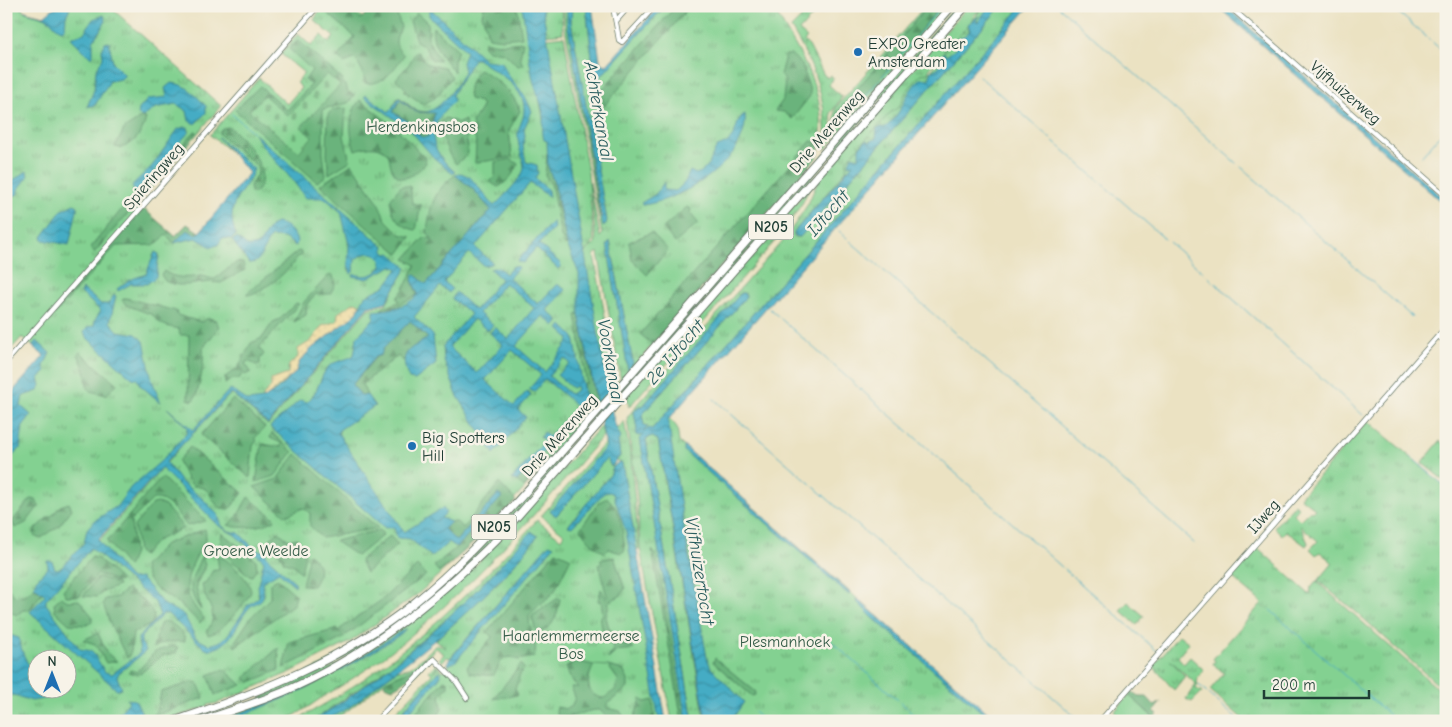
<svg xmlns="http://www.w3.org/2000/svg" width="1452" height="727" viewBox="0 0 1452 727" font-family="'Comic Neue',sans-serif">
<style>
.grass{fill:url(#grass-tufts);stroke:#518762;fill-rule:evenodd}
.forest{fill:url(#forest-firs);stroke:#447858}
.wetland{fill:url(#wetland-marsh);stroke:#518762}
.sand{fill:url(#sand-dots);stroke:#868c69}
.cemetery{fill:url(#cemetery-stones);stroke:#518762}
.garden{fill:#83d191;stroke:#518762}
.water{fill:url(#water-waves);stroke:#32747c;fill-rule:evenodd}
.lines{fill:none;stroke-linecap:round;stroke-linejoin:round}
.stream{stroke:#44acc4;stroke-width:1}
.minor-casing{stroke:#676;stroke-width:6}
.highway-casing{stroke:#676;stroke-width:9}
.minor{stroke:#fff;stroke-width:4.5}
.highway{stroke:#fff;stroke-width:7}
.poi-dot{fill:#1f6fb2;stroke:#f7f3e8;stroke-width:2}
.labels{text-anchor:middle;stroke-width:5;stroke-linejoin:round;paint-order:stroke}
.shield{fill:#f7f3e8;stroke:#60746a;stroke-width:1}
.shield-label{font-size:15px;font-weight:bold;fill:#1f3d34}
.poi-label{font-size:16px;fill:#1f3d34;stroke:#f7f3e8;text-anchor:start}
.street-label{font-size:16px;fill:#1f3d34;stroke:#f7f3e8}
.park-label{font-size:16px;fill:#335b47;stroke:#f7f3e8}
.water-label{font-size:18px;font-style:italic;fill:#2a5e5f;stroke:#f7f3e8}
</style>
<defs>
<pattern id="grass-tufts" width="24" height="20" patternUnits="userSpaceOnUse" patternTransform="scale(1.25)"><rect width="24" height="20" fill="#83d191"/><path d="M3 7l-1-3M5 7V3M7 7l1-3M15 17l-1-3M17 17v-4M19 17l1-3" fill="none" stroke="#6bab77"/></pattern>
<pattern id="forest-firs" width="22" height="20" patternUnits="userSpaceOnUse" patternTransform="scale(1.25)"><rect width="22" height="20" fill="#6ab37b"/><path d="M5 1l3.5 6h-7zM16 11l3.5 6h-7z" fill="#579366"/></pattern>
<pattern id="wetland-marsh" width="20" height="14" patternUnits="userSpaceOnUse" patternTransform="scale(1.25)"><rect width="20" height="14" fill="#83d191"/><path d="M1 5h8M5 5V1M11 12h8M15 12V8" fill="none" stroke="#6bab77"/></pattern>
<pattern id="sand-dots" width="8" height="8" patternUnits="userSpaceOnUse" patternTransform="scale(1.25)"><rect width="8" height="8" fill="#eeda9e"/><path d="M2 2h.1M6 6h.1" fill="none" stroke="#ccbc89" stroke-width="1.8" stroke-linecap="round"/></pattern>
<pattern id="cemetery-stones" width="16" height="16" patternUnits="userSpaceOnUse" patternTransform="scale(1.25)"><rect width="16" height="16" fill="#83d191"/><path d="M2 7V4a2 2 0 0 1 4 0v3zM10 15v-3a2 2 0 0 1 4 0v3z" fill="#6bab77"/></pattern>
<pattern id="water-waves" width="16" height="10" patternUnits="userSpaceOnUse" patternTransform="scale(1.25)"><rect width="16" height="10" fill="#44acc4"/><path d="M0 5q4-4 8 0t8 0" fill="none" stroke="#388da0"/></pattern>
</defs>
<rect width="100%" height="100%" fill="#f7f3e8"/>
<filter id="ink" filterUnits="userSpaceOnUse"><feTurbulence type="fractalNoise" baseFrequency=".02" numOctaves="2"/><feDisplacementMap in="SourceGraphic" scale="10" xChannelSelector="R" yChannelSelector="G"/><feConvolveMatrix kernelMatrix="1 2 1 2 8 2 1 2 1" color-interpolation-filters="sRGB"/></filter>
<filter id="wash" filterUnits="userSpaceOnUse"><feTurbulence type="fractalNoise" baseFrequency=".0096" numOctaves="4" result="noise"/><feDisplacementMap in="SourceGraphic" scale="20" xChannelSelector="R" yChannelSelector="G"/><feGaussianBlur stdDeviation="1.12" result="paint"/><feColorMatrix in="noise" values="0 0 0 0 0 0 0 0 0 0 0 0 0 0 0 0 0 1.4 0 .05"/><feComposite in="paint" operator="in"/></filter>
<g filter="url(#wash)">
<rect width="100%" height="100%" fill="#ebe2c2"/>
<!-- grass -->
<g class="grass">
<path d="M6,6H21L24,11L47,17L58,6H109L221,106L136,206L177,240L189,234L199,237L253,170L210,135L259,78L287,104L301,88L297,82L304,73L281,54L298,34L311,46L321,35L329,43L334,37L314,20L322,6H352L363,18L375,6H523L547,141L576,262L596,242L590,182L600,237L602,235L564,22V6L568,7L567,22L600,217L606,224L571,22L572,6H586L595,82L665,6H772C794,45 825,85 821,134C821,141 818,149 817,156L621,381L598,252L594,255L613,360L604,366L594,312L597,409L483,534L418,594L350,642L291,672L218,703L207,705V707L162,721H6V403L46,357L22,337L6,355ZM610,241L633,365L628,371ZM396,261L406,268L386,304L368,309L268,425L231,393L194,433L231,391L264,418L399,274ZM190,434L192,436L189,437L99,541L43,591ZM38,660H68V690H38Z"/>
<polygon points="542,6 561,6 563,33 547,35"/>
<path d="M813,6H821L799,31L807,38L804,41L809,46L824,75L828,78L830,75L833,78L829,85L842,97L831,113L833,133L830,137L825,138C827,97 812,63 791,28Z"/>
<polygon points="925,6 947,6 825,150 826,141 835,135 835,110 837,106"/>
<polygon points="956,6 962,6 611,407 610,401"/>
<path d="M968,6H985L974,15L968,34L956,39C951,50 929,65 928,73L876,138C848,167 821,200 794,232V237H800L1001,6H1022L652,429L643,432L647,426L644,425L642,415L746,297L745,293L642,407L640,405L634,412L637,429L643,434L662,571L687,721H672L640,548L637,496L627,418L638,403L787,236L808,204L820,176Z"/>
<polygon points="564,36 588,172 594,242 584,253 547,38"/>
<polygon points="809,188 803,202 782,233 629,407 627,395"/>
<path d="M598,414L600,419C563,461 528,505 489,545C425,611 346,666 260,698L354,648L405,615L441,586L477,552Z"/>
<polygon points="670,419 677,427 679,442 997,721 717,721 669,435 668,420"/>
<polygon points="624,421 631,457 639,549 636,549 622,463 616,461 620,456 618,441 621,437 616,431"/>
<polygon points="1368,421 1446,487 1446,692 1355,611 1318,581 1333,563 1320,552 1316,555 1310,549 1318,541 1300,525 1308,543 1306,546 1286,531 1282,535 1274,527 1295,504 1299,508 1294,514 1300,520 1309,511 1312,512 1315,509 1300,497"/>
<path d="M601,426L603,436C519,532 438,630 326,695C313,703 295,718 280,721C260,724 236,721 216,721L215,719L362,654L411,621L477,564Z"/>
<polygon points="651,436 658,440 705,721 693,721 646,441"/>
<polygon points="1440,441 1446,446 1446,482 1422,463"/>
<path d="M605,443L606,448L550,511L556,516L607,457L611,467L614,463L611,474L568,526L609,484L625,514L660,721H402L416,696L394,721H387L432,674L429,671L436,664L437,665L433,672L438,666L444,671L554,546L524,573L450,658L447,657L442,662L439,659L444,654L436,648L417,667L386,681L347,711L332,721H326L398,670C413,670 427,653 437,644L446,648L436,640L502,579L538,536L531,532L463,605L391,666L313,721H294C389,672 467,599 537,520L561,539L564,534L541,516Z"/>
<polygon points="1258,548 1310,595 1311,587 1316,581 1446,696 1446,721 1245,721 1210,690 1224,673 1213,664 1215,661 1213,659 1262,603 1232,577"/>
<polygon points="1179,635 1189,643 1178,657 1184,664 1190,657 1204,670 1198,677 1197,684 1199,685 1195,688 1202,692 1192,702 1186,699 1196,684 1170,660 1185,676 1174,690 1153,666"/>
<polygon points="1129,695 1157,721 1124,721 1114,712"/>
</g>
<!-- forest -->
<g class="forest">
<path d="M330,6H346L361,19L373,6H404L397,14L401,27C395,39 393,46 404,55C394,69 384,86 365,83L363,72L358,63L354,59L344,63L337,57L355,37L325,11Z"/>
<polygon points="484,6 517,6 522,37 502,39 489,37 482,15"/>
<polygon points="676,6 690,6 604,106 601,91"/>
<polygon points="928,6 941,6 842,124 838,121 838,111"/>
<polygon points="417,13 428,23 428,40 440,61 432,60 424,46 416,41 410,21"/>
<path d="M433,27L458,50L454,61V72C444,59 430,45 433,27Z"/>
<polygon points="298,40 343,80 342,83 347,87 347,91 354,96 348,103 323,109 323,153 326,176 317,182 235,110 260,86 287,110 311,85 305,80 312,70 289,49"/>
<polygon points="485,41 498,44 523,42 520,58 523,65 518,66 504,53 488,51 483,45"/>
<polygon points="418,52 427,64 444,67 452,77 435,98 423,104 404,91 406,89 396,79 409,64 415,53"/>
<polygon points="791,54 802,65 810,91 810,96 792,119 784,112 775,111 783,100 785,80 780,75 785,56"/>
<path d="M480,69C497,81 513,90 520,111L509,130L512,157L475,163L476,143L472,123L482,107L480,102L469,99C467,87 471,77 480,69Z"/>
<path d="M398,97C406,100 411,109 419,111C425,113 429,110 435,113L428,137L421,138L409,122L393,112L400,100C414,107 413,114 431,112L416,111L399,98L392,109Z"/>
<path d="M360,100L397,129L424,157L426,163C418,172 401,188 392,169C389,163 391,155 385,151C377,144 364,147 355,150C349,133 348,114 360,100Z"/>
<polygon points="346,108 344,136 350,161 329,174 327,155 328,114 332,110"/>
<path d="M141,118H146C144,131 131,151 115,147L125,128Z"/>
<path d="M446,118L459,123L465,120L468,154L456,164C446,154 446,140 438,131L439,124Z"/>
<path d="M229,127C246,141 275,173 255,193L251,192L250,186L258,173L257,166L219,134L222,128Z"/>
<polygon points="195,131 197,132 136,202 133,198"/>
<polygon points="811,141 820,143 818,156 652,344 640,334"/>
<polygon points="547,155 567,244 566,246 561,237 551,184 545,175"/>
<path d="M511,159L518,164C515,172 506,184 498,187L490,182L495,176V162Z"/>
<polygon points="352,164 377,200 386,220 400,234 411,237 399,254 320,185"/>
<path d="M455,175L472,188L491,210L426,284L414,275L412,280L417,295L389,310L381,309L399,302L397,298L403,290L416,265L405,259L425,237L432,239L427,232C430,207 433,191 455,175Z"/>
<path d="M401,186H410L412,203L421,205L416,230C401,228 389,214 391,198Z"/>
<polygon points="130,199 137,203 94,253 91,247"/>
<polygon points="687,207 691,209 690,213 698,223 675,243 663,228"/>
<polygon points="144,209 175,236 187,224 199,232 197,236 187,230 174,243 166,235 155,245 116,246 55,314 53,312"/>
<polygon points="650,233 652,233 668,250 647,275 632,260 629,242"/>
<path d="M298,251L301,252V256L297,257C293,269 260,294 247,295V293Z"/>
<path d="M237,262L243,263L245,270L221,283C202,279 184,291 165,281L161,275L164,271C174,279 189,278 199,276C204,275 209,279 215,279Z"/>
<polygon points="333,275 335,285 330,294 316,294 307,304 306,315 294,322 304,302 328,276"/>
<path d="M126,298L176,311L177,315L201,322L209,318L216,320L219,327L203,348C205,360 200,391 193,401L188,399L189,335H180L179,329C169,327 158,325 153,315L126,305L122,300Z"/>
<polygon points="296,303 299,304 259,348 264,354 260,359 260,364 256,365 248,361 245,363 251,372 245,375 243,373 239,379 233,379 225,384 225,377 238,368 251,343 262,338 273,322 280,319"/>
<polygon points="579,314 597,408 524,488 517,481 586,403 583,387 586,380 576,315"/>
<polygon points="410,321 428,338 413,347 403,361 398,356 362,384 367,395 362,396 352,385 376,357 381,355 383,349"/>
<polygon points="80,352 117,384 106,395 90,391 87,386 85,370 78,354"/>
<polygon points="613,360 618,385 609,395 604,366"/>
<polygon points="233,399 265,427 255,438 257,440 253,446 250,478 201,435"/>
<polygon points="272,433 293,452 275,476 256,482 262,444 281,447 281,443 270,438"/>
<path d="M190,447L243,493L228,511C205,503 217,487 193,486L184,474L178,461Z"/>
<polygon points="296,454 378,528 322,538 310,526 310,513 303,508 286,516 254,487 277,479"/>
<path d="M162,477L206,521L187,526C178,515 168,497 153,499L131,521L134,553L128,567L107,541Z"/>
<polygon points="499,483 516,501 507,510 505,509 455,560 439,572 434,566 459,545 501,496 498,494 456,541 444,529 451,522 457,522 463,528"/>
<path d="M248,497L273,517L275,520C263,527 240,530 228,525L237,517Z"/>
<path d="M607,498C621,507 623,534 625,550L621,553L608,549L605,553C593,546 588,540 580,529L599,502Z"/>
<polygon points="31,499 36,500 39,506 26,523 15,528 12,522 14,519"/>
<polygon points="69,503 72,509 59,526 40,539 34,536 35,529 47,518 53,515 60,506"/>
<polygon points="158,503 165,506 184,528 156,541 143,556 138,552 134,526 153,504"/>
<path d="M205,529C207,536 205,542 201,548C185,577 179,592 204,618L200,623C194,618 188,611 182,606C167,595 146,588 144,566L165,544Z"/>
<polygon points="380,530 383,535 357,556 335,541"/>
<path d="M278,532L289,540L297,538C308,550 304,558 301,573L294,565L284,562L280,554L269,545L270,539Z"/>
<polygon points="222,533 256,560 257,568 252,576 247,574 219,549"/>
<polygon points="390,536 398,544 366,573 360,560"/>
<polygon points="652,550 656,554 685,721 682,721"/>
<path d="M556,551L571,558L554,592L529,615C528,629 540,645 534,657L518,660L511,657L505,658L501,661L494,675C485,676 478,674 470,673L467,667L492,637L487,632Z"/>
<path d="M309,554C321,562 321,575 313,586L302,585Z"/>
<path d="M202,555L205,565L196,586L201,610C184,588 192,578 202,555Z"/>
<path d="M217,555C228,558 251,581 251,592C245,604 220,634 208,635L207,631C221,611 204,604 202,584L206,582L213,570H219Z"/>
<polygon points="92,557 98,559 121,580 119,582 98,574 79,596 66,596 63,590"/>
<path d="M614,557L625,589L620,596L610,601C602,590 605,576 598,565L602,564L600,560Z"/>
<polygon points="417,566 426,575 351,632 346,635 340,629 383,599"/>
<polygon points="98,577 116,582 118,586 103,592 97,597 83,596"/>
<polygon points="278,579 296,595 294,604 235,647 234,643 251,617 270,598 270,583"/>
<polygon points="6,586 16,597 27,594 33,588 43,591 30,610 23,610 17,615 6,610"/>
<path d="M127,589C137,597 163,610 150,625L133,633L131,652L127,658L112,628L103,604L105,599L117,597Z"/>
<polygon points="601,589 609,603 606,617 609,628 618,638 634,649 617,651 608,659 613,649 612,645 605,640 600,619 603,613 601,602 598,601"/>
<polygon points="60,597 68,601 79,600 92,616 92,621 87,625 69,624 55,611 54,604"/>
<path d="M558,598L560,599C557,616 554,629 536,633L532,616Z"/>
<path d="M164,621C172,622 186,633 185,641L166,642L153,648L160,624Z"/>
<polygon points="338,629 345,637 283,668 289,642"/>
<polygon points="98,633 107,653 117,661 106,663 95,644 83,640"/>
<polygon points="171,646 178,647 176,653 162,656 138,675 128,672 130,670 137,672 155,652"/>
<polygon points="278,648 279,670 250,682 244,678"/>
<path d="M428,655C422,671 407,681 393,688L384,685L386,681L417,667Z"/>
<polygon points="715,658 756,692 755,695 752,696 713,662"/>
<path d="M576,661L594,665L588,678L589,689L601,699L614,690L617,678L608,666L623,670L628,680V688L607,704V708L620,711L624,717L623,721H610L600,710C585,709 573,720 559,717L556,713L557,707L567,709L572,706L575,697L571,687H578L569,676L566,667Z"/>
<polygon points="521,664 524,669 521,672 515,689 518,695 493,699"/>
<polygon points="224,669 242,685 215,695 208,675"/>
<polygon points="444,680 448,682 448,687 440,695 442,708 436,721 408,721"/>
<polygon points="193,682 198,683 204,698 151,717 158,708 161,692"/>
<polygon points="1132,691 1139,697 1147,697 1155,706 1161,702 1154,711 1158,714 1155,717 1158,721 1129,695"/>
<polygon points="641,699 645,702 653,700 655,721 633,721"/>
</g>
<!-- wetland -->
<path class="wetland" d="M984,6L991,7L979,21L969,27V35L949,56L945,57C935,75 919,89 905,105C893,119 885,135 867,143L864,152L849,172L846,170L847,160L890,113L899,107L906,92L921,74L929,73L940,60L946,47L962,33Z"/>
<!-- sand -->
<polygon class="sand" points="355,302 361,305 356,314 311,349 300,361 295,373 265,398 262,397 271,387 271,380 288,374 289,365 298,357 298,349 311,341 322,326 337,321 338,313"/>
<!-- cemetery -->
<polygon class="cemetery" points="327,74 340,85 301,127 312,137 299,152 249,111 264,95 288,116"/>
<!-- garden -->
<g class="garden">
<polygon points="1128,602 1144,616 1137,625 1120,610"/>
<path d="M594,665L608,666L618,680L615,690L604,698C584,696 587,678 594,665Z"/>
</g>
<!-- water -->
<g class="water">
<path d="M20,6L26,12L44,16L56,6H71L66,16L65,28L62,30C54,28 53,21 46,18C36,13 27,15 20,6Z"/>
<path d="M522,6H542L611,407C614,420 614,425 621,437L618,441L620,456L611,467L607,458L556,516L550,511L606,447L579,314V274L567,244L555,185L548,167L547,141L544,140C541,129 544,123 543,113C541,101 536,92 533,80C528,57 526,30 522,6Z"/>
<polygon points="567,6 572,6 571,22 607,220 606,224 603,226 567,22"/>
<polygon points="586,6 592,6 600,60 601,63 607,65 659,6 665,6 595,83"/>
<path d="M989,6H1001L800,237L795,236L794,232L853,164L848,165L852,156L859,158V148L866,140L870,142L876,138L877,128C881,126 883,129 887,126C904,112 903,94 921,78L929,79L932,71L939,67L940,60L944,52L946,56L956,49L954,44L956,39L966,35L970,31L968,24L979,16L976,21L978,22Z"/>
<polygon points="1022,6 1030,6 668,420 685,534 707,658 711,668 744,702 731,721 706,721 658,440 651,436 646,440 693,721 687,721 640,439 643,435 639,436 636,435 637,429 634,412 640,405 642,407 741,293 744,293 746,297 642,415 644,425 648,426 643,432 649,428 652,429"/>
<polygon points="1217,6 1225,6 1446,200 1446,206"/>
<path d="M429,10L433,11L485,60L502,62L508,75L526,98L532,111L524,129L525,136L523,146L526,162L537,165L538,173L535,178L548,190L549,197L530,183L475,247L493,263L484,266L469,253L444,282L452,289L449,293L440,286L414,317L433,335L436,364L415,380L409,379C398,353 407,350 428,338L410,321L383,349L381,355L375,357L352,385L362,396L367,395L375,406L339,430L338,433L404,532L443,508L446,513L441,518L451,522L444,529L456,541L498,494L502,497L459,545L456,547L449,542L432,557L410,539L397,538L394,527L385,528L270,427L300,400L307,402C319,392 319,378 328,367C335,360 346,361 354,355L357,337L374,318V311C389,309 407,308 418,294L412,280L414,274L426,284L491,210L472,188L455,175L461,173L470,177L494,206C501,199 525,176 524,167C523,157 518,148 518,137C517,128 524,120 524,111C526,86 494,71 477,59H474L452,95L454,101C427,126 426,147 455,172L453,174L434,158L410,130L364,97L366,95L389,112L399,98C405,101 411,110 418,112C437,117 458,85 464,71L462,63L466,51L429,16ZM400,100L416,112L435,113L428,137H421L409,122L393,112Z"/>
<polygon points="104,15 106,21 93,41 93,56 90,57 71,38 84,33 93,19"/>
<polygon points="109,42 113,63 125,75 121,79 110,81 95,105 87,107 94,90 96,70 103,58 102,50 104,43"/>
<path d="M171,83C188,84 195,95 206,106V113L195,124L189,121L187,111L176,104L156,108L143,117L138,115L139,109L148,99L167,97L165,88Z"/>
<path d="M745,114C750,160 682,200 643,205L641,203L656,194L664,182V190L676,191L685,182L690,171L696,174C710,170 710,158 717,147C742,140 732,120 745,114Z"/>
<polygon points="184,127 188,127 189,132 137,191 134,192 132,185 152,166 178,129"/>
<path d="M254,133L384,247V251L387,254L390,253L407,268L386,302L368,307L268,424L231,393L166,462L180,481L203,499L218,515L222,526L229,531L239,533L256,550L264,551L269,559L296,583L295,586L279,572L262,582C263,587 265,592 263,597C261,602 255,603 251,606C236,620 232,652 205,649L168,614H163L141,637V642L146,651L119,673L117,677L122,688L117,690L30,612L45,595L34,586L36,580L48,567L47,561H52L55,569L61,568L84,543L87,529L94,521L117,506L131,487L160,462L187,433V427L167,408L193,430L230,389L248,401L263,399L277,390L295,373L300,361L311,349L356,314L365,296L385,286L398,269L392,266L367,279L352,276L355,274C366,278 376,275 382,266C381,249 364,251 355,260L354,271L351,274L348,265L349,245L341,212L325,198H305C291,174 268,157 254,133ZM161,468L219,526L235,535L264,561L258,584L259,597L248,605L227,636L219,642L209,645L196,638L184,615L163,604L141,578L132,579L129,577L98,540ZM91,548L155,602L160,615L138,638L140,653L112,674L105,672L92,651L80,649L46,604V600Z"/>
<path d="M218,137L254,169C245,195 223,201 236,235L231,239L222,238L218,245L211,247L196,238L174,243L187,230L197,235L249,173Z"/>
<polygon points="27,171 28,177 18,190 18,194 6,200 6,185"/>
<polygon points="74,204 78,206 69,245 43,240 42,237 62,210"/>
<polygon points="553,221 554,228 539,244 560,263 561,266 558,269 536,248 523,263 517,261"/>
<path d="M276,223C286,223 294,232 297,241L296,246L284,238L271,237C263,246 263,264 249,263L232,240L237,238L247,246C265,249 263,228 276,223Z"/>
<polygon points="610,241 633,363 628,371 607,244"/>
<polygon points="155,252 159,254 156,277 147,284 131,284 118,291 117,289 129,280 146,274"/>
<path d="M513,266L519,267L509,278L538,304L557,284L566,290L547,310L559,321L555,326L543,316L516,346L545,372L568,343L569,338L559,329L562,325L574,337L586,403L517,481L512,479L545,441L540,437L544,432L549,437L577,406L545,379L534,392L529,389L541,375L512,350L485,380L514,406L527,391L531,395L518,410L526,417L494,454L457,395L444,361L443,346L471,314L452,299L456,292L475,310L501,279L490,269L498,267L506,274ZM505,283L534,308L508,339L495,327L490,333L503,345L477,373L449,347L474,319L488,331L493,325L479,313ZM564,358L570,363L557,375L572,388L576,386L577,390L570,394L549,376Z"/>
<polygon points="83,289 101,304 108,304 114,295 116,296 110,322 118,331 136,334 144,341 152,380 161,403 140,385 137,379 132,378 86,337 84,332 88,327 94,326 95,320 101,311 80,292"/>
<polygon points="37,341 50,353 44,366 46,372 39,378 41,385 38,391 23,396 21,406 31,415 23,426 20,449 6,462 6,399 44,356 32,346"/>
<polygon points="684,446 850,593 849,595 684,451"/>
<polygon points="617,463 622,463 666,721 659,721 626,532 613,494 610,492 604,493 572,527 568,526 611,474 612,469"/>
<path d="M531,531L538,536C493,593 439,639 381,682C362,697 338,721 313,721C395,669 468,605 531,531Z"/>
<polygon points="549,544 554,546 455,662 448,665 448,661"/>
<polygon points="857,599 876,615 997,721 992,721 872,617 855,600"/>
<path d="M406,628C403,634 390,641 382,646C336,675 287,699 235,718L234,721H226L225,719L315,683L372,650Z"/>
<path d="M6,634L19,638C21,650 27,667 37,675L38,690H51L49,698L32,701L13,695L6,697Z"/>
<polygon points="438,672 441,672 440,677 402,721 394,721"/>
<polygon points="127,699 135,700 142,713 128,721 112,721 129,702"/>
</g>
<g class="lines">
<!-- stream -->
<g class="stream">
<polyline points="1058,6 1236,163"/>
<polyline points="1391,6 1446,54"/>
<polyline points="979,76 1165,239"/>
<polyline points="232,114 254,133"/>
<polyline points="843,123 942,6"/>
<polyline points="1422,156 1446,128"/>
<polyline points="1241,167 1412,317"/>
<polyline points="839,231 847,238"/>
<polyline points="850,241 1194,543"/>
<polyline points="1169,242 1363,415"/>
<polyline points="770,309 779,317"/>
<polyline points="781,319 1157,651"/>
<polyline points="714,399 1080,721"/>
<polyline points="1411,457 1446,487"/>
<polyline points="1269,609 1396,721"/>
<polyline points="825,636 922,721"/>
<polyline points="1199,685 1239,721"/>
<polyline points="754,712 764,721"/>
</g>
</g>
</g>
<g filter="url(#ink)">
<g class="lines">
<defs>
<g id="minor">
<polyline points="613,6 619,40 622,42 655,6"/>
<polyline points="1229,6 1446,196"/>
<polyline points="616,21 629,6"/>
<polyline points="1438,336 1446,342"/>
<polyline points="6,362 318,6"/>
<polyline points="376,721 434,659 456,681 467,698"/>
<polyline points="1100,721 1446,327"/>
</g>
<g id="highway">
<path d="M174,721C260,692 343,660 414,603C458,568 495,526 532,485C565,448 597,412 629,376C737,253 845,130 952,6"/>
<path d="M200,721C228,712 256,703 283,692C366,657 438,599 501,535L966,6"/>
</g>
</defs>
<!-- minor casing -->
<use href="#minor" class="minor-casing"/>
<!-- highway casing -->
<use href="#highway" class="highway-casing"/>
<!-- minor -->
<use href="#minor" class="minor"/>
<!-- highway -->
<use href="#highway" class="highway"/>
</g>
</g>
<!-- markers -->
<g class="poi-dot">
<circle cx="858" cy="52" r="5"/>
<circle cx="412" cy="446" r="5"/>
</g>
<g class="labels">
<!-- shield labels -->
<g class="shield">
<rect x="748.5" y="214.5" width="45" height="25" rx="4"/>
<rect x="471.5" y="514.5" width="45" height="25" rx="4"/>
</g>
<g class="shield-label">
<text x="771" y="232">N205</text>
<text x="494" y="532">N205</text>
</g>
<!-- poi labels -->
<g class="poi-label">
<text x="868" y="49">EXPO Greater<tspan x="868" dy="18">Amsterdam</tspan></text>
<text x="422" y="443">Big Spotters<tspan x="422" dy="18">Hill</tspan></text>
</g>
<!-- street labels -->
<g class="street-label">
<text transform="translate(1346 92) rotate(41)" y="6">Vijfhuizerweg</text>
<text transform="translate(826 131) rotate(-49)" y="6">Drie Merenweg</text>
<text transform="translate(153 176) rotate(-49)" y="6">Spieringweg</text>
<text transform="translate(559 435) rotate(-48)" y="6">Drie Merenweg</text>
<text transform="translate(1263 516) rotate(-49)" y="6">IJweg</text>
</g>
<!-- park labels -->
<g class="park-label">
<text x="421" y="132">Herdenkingsbos</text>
<text x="256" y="556">Groene Weelde</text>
<text x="571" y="641">Haarlemmermeerse<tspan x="571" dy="18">Bos</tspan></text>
<text x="785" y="647">Plesmanhoek</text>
</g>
<!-- water labels -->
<g class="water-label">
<text transform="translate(599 111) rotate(80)" y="6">Achterkanaal</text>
<text transform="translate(828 213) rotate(-49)" y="6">IJtocht</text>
<text transform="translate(675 352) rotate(-49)" y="6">2e IJtocht</text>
<text transform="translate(611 361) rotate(80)" y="6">Voorkanaal</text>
<text transform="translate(700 571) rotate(81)" y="6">Vijfhuizertocht</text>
</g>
</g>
<!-- margin -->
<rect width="1452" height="727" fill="none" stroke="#f7f3e8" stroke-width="25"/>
<!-- north arrow -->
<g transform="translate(52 674)"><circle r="24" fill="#f7f3e8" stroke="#a1aaa0"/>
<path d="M0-4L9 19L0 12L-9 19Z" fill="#1f6fb2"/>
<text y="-8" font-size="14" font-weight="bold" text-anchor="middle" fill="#1f3d34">N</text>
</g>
<!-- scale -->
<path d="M1264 690v8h105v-8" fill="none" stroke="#1f3d34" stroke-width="2.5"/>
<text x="1272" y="690" font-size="15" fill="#1f3d34" stroke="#f7f3e8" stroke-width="4" paint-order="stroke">200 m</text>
</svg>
